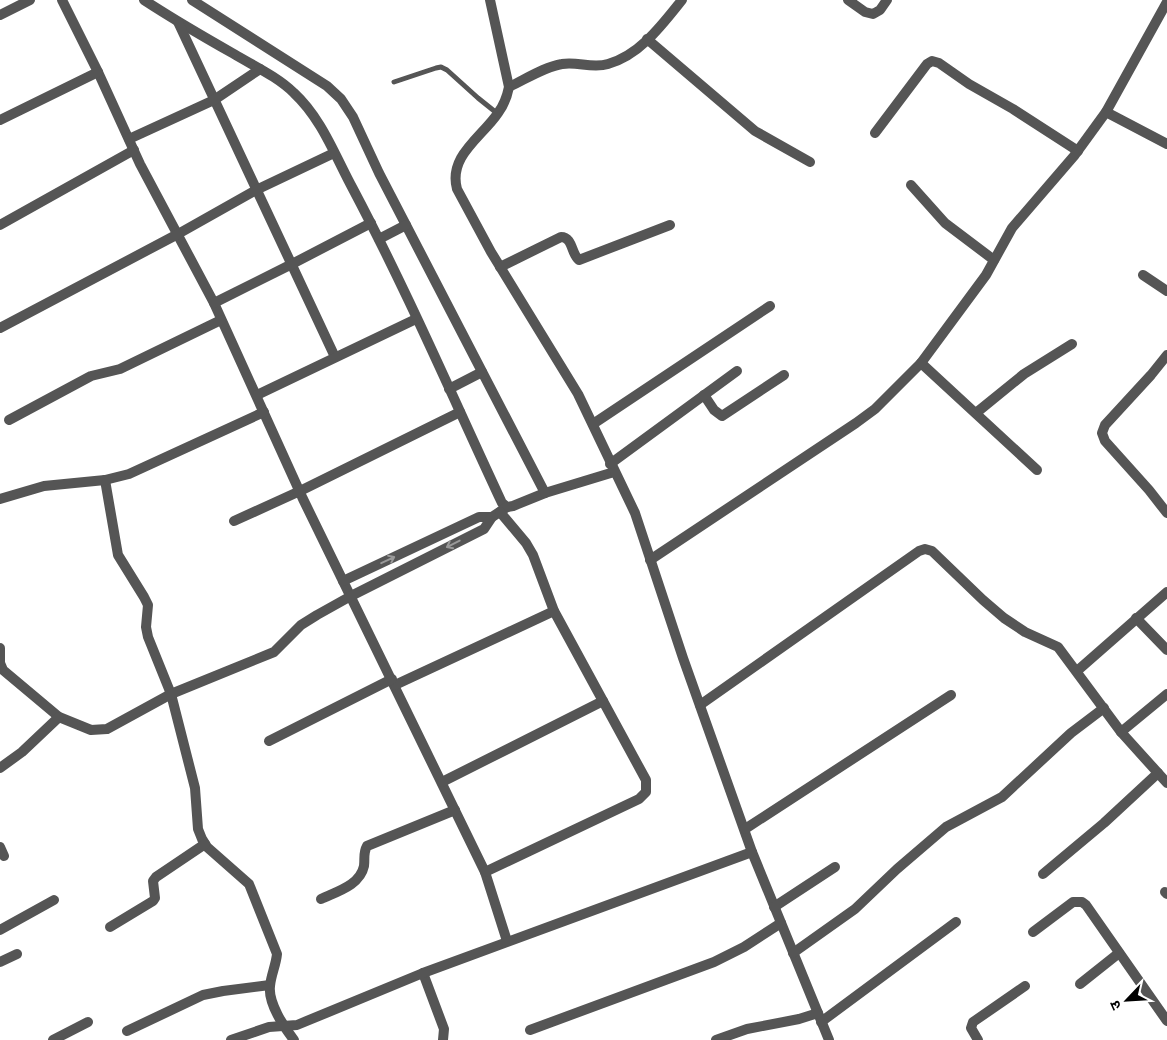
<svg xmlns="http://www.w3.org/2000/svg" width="1167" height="1040" viewBox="0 0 1167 1040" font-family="'Noto Sans','Noto Sans Devanagari',sans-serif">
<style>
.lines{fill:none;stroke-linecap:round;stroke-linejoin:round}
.service{stroke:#555;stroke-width:5}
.minor{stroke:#555;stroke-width:10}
.oneway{stroke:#999}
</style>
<rect width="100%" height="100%" fill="#fff"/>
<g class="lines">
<!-- service -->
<polyline class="service" points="394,82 436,68 441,67 447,70 478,98 498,114"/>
<!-- minor -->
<g class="minor">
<polyline points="62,0 98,72 140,164 214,303 303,499 485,872 507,941"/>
<path d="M144,0C173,19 204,37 234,54C254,66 278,77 294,93C322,119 335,156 353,189C407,291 453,398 502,503L507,507L513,506L545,493L614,472"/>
<polyline points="192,0 327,86 341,99 353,117 379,173 545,493"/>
<path d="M490,0L509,87C507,97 504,105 498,113C482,137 448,156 457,189L491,252L578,394L635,513L683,658L752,852L829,1040"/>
<polyline points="848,0 865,12 873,14 880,10 887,0"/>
<polyline points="0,15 30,0"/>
<polyline points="178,22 335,357"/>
<polyline points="647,39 755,131 810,162"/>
<path d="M509,87C526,79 544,67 562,64C577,61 592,69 608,64C640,55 662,25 682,0"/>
<polyline points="1106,112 1167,144"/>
<polyline points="0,120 98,72"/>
<polyline points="875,133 927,64 932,61 939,63 969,84 1013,109 1078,151"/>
<polyline points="129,139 214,100 260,69"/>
<polyline points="911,185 945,223 994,260"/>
<polyline points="0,225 134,150"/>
<polyline points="379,239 406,225"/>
<path d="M500,267L561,237C573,237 571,254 579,260L670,225"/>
<polyline points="1143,275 1167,291"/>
<polyline points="214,303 292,264 371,223"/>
<polyline points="0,328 178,234 256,190 334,153"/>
<polyline points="1167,355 1151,375 1105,425 1102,433 1105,441 1149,490 1167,513"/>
<polyline points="921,363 1037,470"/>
<polyline points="449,389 482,372"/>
<polyline points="257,395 416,319"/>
<polyline points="704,395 714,410 722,416 784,375"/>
<polyline points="976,413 1024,374 1072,344"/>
<polyline points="9,420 91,376 120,369 221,320"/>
<polyline points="593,424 770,306"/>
<polyline points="610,464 737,371"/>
<path d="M105,480L118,555L144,597L148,605L146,627L148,637L171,694L195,788L198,829L202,839L207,847L249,884L277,954C276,965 271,975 270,986C268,1003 284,1027 294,1040"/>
<polyline points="0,499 44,486 105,480 129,474 264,412"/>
<polyline points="234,521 300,491 460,412"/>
<polyline points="650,560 856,423 875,409 921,363 986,275 1012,228 1074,156 1106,112 1167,2"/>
<polyline points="343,581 479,517 492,517"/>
<polyline points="1136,618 1167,650"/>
<polyline points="0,648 0,663 3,670 59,717 91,730 107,729 171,694 274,652 301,625 317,615 351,596 484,529 492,517 507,507"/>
<polyline points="1077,671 1167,592"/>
<polyline points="395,685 554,611"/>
<polyline points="700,705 919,551 925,549 932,551 983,600 1004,618 1025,632 1058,647 1121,732 1167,783"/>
<polyline points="1121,732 1167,694"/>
<polyline points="269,741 392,679"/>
<polyline points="0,768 22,752 59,717"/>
<polyline points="442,782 603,701"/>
<polyline points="745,829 951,695"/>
<polyline points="0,847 4,856"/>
<polyline points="485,872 639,799 646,792 646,780 554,611 533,555 526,543 500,512"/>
<polyline points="1043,874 1104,823 1158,773"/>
<polyline points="1165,892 1167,894"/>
<path d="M321,899C338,891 360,885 364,866C365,858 363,853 367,846L455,810"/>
<polyline points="774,907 835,867"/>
<polyline points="110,927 153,901 155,898 153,881 156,877 205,844"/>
<polyline points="0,930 54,900"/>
<polyline points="1033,932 1073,902 1082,902 1086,905 1167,1021"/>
<polyline points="793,953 855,909 897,869 946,827 1002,797 1071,733 1104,708"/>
<polyline points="0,962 17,954"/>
<polyline points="423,973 444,1029 443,1040"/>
<polyline points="1080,984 1119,953"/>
<polyline points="821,1022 956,922"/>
<polyline points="530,1030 714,962 744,947 781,923"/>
<polyline points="127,1031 203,995 223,991 270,985"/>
<polyline points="53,1040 88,1022"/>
<polyline points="231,1040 269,1027 297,1025 423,973 752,852"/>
<polyline points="716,1040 747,1029 799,1019 818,1013"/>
<polyline points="978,1040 971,1028 973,1022 1025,986"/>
</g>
</g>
<!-- one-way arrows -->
<defs><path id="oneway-shaft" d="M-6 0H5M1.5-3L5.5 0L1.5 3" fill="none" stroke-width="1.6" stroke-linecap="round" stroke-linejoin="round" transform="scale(1.25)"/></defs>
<g class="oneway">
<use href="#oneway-shaft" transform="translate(453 544) rotate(153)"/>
<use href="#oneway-shaft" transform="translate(388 560) rotate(-25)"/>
</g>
<!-- north arrow -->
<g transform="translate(1127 1000) rotate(245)" stroke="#ffffff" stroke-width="4" paint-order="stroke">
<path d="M0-4L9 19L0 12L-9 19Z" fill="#000000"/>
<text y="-8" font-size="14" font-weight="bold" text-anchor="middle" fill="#000000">उ</text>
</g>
</svg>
